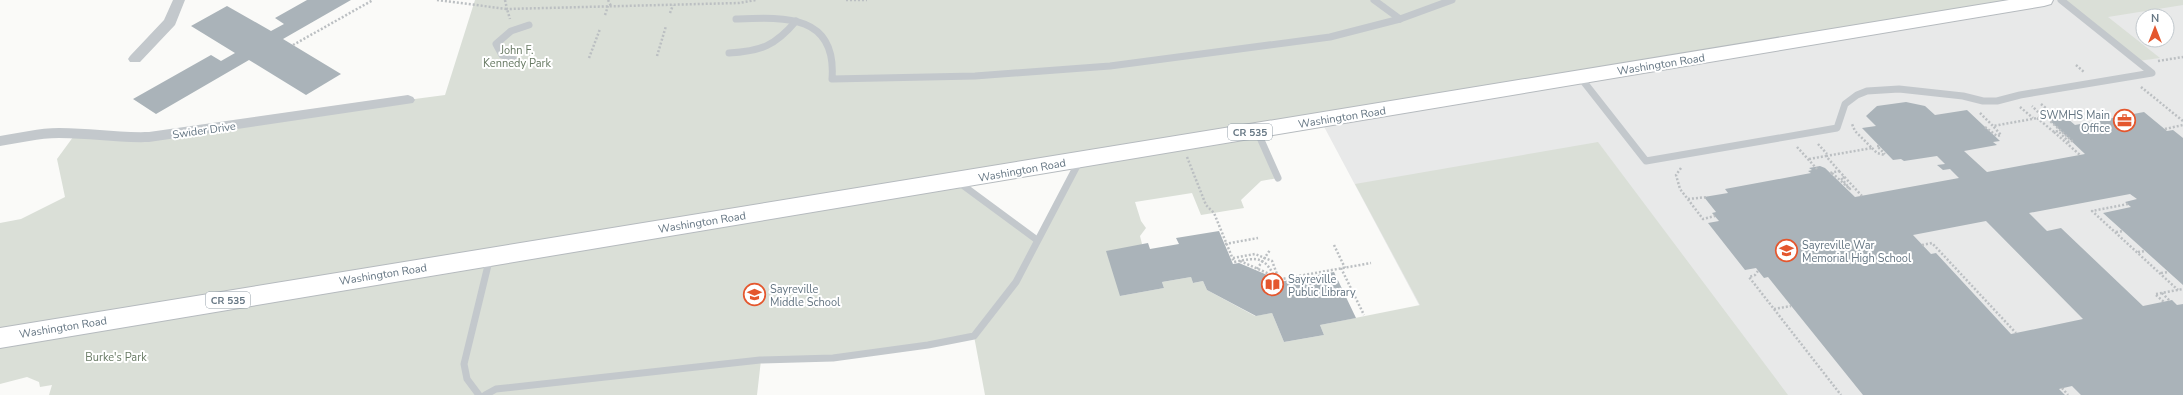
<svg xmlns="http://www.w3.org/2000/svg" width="2183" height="395" viewBox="0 0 2183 395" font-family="'Nunito Sans',sans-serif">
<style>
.built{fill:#e8e9e9;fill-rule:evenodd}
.green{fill:#dadfd7;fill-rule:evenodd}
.building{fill:#aab3b9;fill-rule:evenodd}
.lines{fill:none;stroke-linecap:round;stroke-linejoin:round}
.primary-casing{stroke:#b5babe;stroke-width:2}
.path{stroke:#bbbfc2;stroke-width:2.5;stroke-dasharray:2 2;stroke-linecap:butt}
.lane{stroke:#c3c8cc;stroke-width:7}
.street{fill:#c3c8cc;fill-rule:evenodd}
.primary{fill:#fff;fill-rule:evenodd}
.labels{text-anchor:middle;stroke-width:4;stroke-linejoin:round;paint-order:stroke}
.shield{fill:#fff;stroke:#939fa8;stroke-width:1}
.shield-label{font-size:10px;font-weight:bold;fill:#657683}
.park-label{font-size:11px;fill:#687a64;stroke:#fff}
.street-label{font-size:11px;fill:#657683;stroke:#fff}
.poi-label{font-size:11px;fill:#657683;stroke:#fff;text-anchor:start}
</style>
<rect width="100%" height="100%" fill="#fafaf8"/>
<!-- built -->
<path class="built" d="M2044,0H2183V395H1467L1321,121ZM2143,16H2167V40H2143Z"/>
<!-- green -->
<g class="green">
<path d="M475,0H2044L1257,131L1278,178L1261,181L1241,200L1244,208L1201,215L1192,193L1135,202L1141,221L1146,228L1140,236L1142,244L1120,296L1164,288L1162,282L1191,277L1193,283L1203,281L1207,290L1255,316L1272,313L1284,342L1324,335L1320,325L1420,305L1355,184L1598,142L1788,395H985L974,336L873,353L761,360L757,395H49L52,385L40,387L39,382L27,377L0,384V223L21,219L65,197L57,159L76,133L119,138L445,95ZM1080,160L1037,239L958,181Z"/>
<polygon points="2061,0 2183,0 2183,5 2108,17 2160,58 2138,61"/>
</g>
<!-- building -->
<g class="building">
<polygon points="307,0 351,0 283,39 341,74 306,95 249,60 156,114 133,99 211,55 221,61 235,53 191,26 227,6 271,31 284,24 275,18"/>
<path d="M1906,102L1925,106L1935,115L1967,110L2000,141L1993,142L1997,145L1964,151L1987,172L2085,154L2045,116L2049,115L2046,113L2055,111L2061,113L2075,125L2144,112L2167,131L2173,130L2183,138V285L2103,213L2131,207L2125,202L2137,199L2130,194L2029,213L2047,231L2061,228L2143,306L2172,300L2177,305L2183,304V395H2081L2072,386L2059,389L2065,395H1863L1768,277L1764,278L1756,268L1745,270L1708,223L1719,221L1712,213L1716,212L1704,197L1728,193L1725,189L1811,173L1808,171L1812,170L1809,168L1820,166L1825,168L1855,197L1959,178L1950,169L1943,170L1937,165L1945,164L1937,156L1904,161L1901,159L1893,160L1862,128L1876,126L1866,116L1877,106ZM1986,221L2083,319L2011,334L1936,253L1931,254L1913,235Z"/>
<polygon points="1219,231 1233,264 1239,263 1272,277 1274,283 1334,272 1356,318 1320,325 1324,335 1284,342 1272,313 1256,316 1207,290 1203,281 1193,283 1191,277 1162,282 1164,288 1120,296 1106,251 1148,243 1150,249 1179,244 1176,238"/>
</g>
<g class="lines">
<defs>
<polygon id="primary" points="2009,0 2053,0 2051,4 2044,6 0,348 0,328"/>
</defs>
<!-- primary casing -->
<use href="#primary" class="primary-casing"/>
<!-- path -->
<g class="path">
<polyline points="437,0 507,9 510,19"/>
<polyline points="505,0 507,9 739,3 756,0"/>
<polyline points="608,0 611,6"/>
<polyline points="846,0 867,0"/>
<polyline points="670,13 673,5"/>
<polyline points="605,15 608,6"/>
<polyline points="293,45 373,0"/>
<polyline points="657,56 666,26"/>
<polyline points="589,58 600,29"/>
<polyline points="2158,61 2183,57"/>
<polyline points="2076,65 2084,72"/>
<polyline points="2141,87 2183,121"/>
<polyline points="2041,104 2053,114"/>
<polyline points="2020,107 2033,118"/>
<polyline points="1980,113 1993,126 2043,117 2032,106"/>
<polyline points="2037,118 2054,132 2058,131 2069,142 2072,141 2049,120"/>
<polyline points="1985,127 1997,136 2001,135 1993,126"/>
<polyline points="2165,129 2183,125"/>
<polyline points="2054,132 2080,155"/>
<polyline points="1818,144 1827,154"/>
<polyline points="1879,146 1877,146 1885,154"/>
<polyline points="1797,147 1817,169"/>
<polyline points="1872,148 1877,153 1885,155"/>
<polyline points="1826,156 1872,148 1855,131 1852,124"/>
<path d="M1187,157L1206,205L1214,213L1234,262C1258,257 1265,256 1276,280L1371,263"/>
<polyline points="1809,159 1826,156 1839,171 1830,173"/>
<polyline points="1681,168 1676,175 1680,189 1703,219 1715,216"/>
<polyline points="1839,171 1862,196"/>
<polyline points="1832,173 1850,189 1841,178 1845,177"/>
<polyline points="1688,199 1708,197"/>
<polyline points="2128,204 2092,211 2178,290"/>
<polyline points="2116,232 2123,231"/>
<polyline points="1225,244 1258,238"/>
<polyline points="1334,245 1345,268"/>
<polyline points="1922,245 1932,243 2016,333"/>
<polyline points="2138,252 2145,251"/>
<polyline points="1233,258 1255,254 1272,261 1280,282"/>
<polyline points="1240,261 1274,276"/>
<polyline points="1341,268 1364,315"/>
<polyline points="1257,269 1270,250"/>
<polyline points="1758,271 1755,275 1749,277 1841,395"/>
<polyline points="2161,273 2168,272"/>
<polyline points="2162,293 2170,301"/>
<polyline points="2156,294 2183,289"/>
<polyline points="2156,295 2164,302"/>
<polyline points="1774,309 1791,306"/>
<polyline points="2062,388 2068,395"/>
</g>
<!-- lane -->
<g class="lane">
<polyline points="1374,0 1400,19"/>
<path d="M736,19C785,17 837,14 832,79L975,76L1110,66L1330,37L1400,19L1452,0"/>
<path d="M729,53C761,51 775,46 796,21"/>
<polyline points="515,60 502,55 496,44 511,31 529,25"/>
<polyline points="1580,77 1646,161 1837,128 1845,104 1857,95 1867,91 1899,89 1963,96 1983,101 1997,101 2020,95 2152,73 2061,0"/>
<polyline points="1257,131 1278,178"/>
<polyline points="957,181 1037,240"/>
<polyline points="479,395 467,379 464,364 490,257"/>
<polyline points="485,395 496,389 760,360 833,358 928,345 974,336 1016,282 1080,160"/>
</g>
<!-- street -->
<g class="street">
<polygon points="173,0 185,0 175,25 140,62 130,62 128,59 130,56 164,20"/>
<path d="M408,95L413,97L415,100L413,103L149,142C119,143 89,138 59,138C39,138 19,143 0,146V136C19,133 39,128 59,128C89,128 119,133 149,132Z"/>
</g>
<!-- primary -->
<use href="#primary" class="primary"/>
</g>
<!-- icons -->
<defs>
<symbol id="office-ring" viewBox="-11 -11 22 22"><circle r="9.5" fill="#fff" stroke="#e4572e" stroke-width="1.5"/><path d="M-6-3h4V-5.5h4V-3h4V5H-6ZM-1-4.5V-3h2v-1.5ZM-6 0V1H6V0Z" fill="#e4572e"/></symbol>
<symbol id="school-ring" viewBox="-11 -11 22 22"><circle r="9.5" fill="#fff" stroke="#e4572e" stroke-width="1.5"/><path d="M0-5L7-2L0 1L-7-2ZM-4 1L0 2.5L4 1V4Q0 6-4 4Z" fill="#e4572e"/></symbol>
<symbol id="library-ring" viewBox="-11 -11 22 22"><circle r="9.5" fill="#fff" stroke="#e4572e" stroke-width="1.5"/><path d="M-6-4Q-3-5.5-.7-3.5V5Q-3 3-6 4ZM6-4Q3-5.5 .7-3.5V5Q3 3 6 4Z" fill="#e4572e"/></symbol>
</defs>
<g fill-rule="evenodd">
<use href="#office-ring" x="2112" y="108" width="25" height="25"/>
<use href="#school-ring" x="1774" y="238" width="25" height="25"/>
<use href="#library-ring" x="1260" y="272" width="25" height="25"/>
<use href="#school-ring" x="742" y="282" width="25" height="25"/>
</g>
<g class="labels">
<!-- shield labels -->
<g class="shield">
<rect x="1228" y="124" width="44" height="16" rx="3"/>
<rect x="206" y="292" width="44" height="16" rx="3"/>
</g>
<g class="shield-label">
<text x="1250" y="136">CR 535</text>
<text x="228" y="304">CR 535</text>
</g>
<!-- park labels -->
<g class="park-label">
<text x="517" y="54">John F.<tspan x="517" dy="13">Kennedy Park</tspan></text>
<text x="116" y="361">Burke's Park</text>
</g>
<!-- street labels -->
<g class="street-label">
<text transform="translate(1661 64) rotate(-9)" y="4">Washington Road</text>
<text transform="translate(1342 117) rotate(-9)" y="4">Washington Road</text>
<text transform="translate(204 130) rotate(-8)" y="4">Swider Drive</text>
<text transform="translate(1022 170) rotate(-10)" y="4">Washington Road</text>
<text transform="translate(702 222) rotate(-9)" y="4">Washington Road</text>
<text transform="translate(383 274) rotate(-9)" y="4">Washington Road</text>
<text transform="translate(63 327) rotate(-9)" y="4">Washington Road</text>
</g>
<!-- poi labels -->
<g class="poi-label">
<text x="2110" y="119" text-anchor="end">SWMHS Main<tspan x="2110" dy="13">Office</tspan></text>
<text x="1802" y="249">Sayreville War<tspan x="1802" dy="13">Memorial High School</tspan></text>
<text x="1288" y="283">Sayreville<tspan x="1288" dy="13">Public Library</tspan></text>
<text x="770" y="293">Sayreville<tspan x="770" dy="13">Middle School</tspan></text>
</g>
</g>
<!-- north arrow -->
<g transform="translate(2155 28)"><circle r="19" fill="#ffffff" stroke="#c1c8cd"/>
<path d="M0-3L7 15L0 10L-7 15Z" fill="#e4572e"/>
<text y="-6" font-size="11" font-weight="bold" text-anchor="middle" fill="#657683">N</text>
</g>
</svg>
